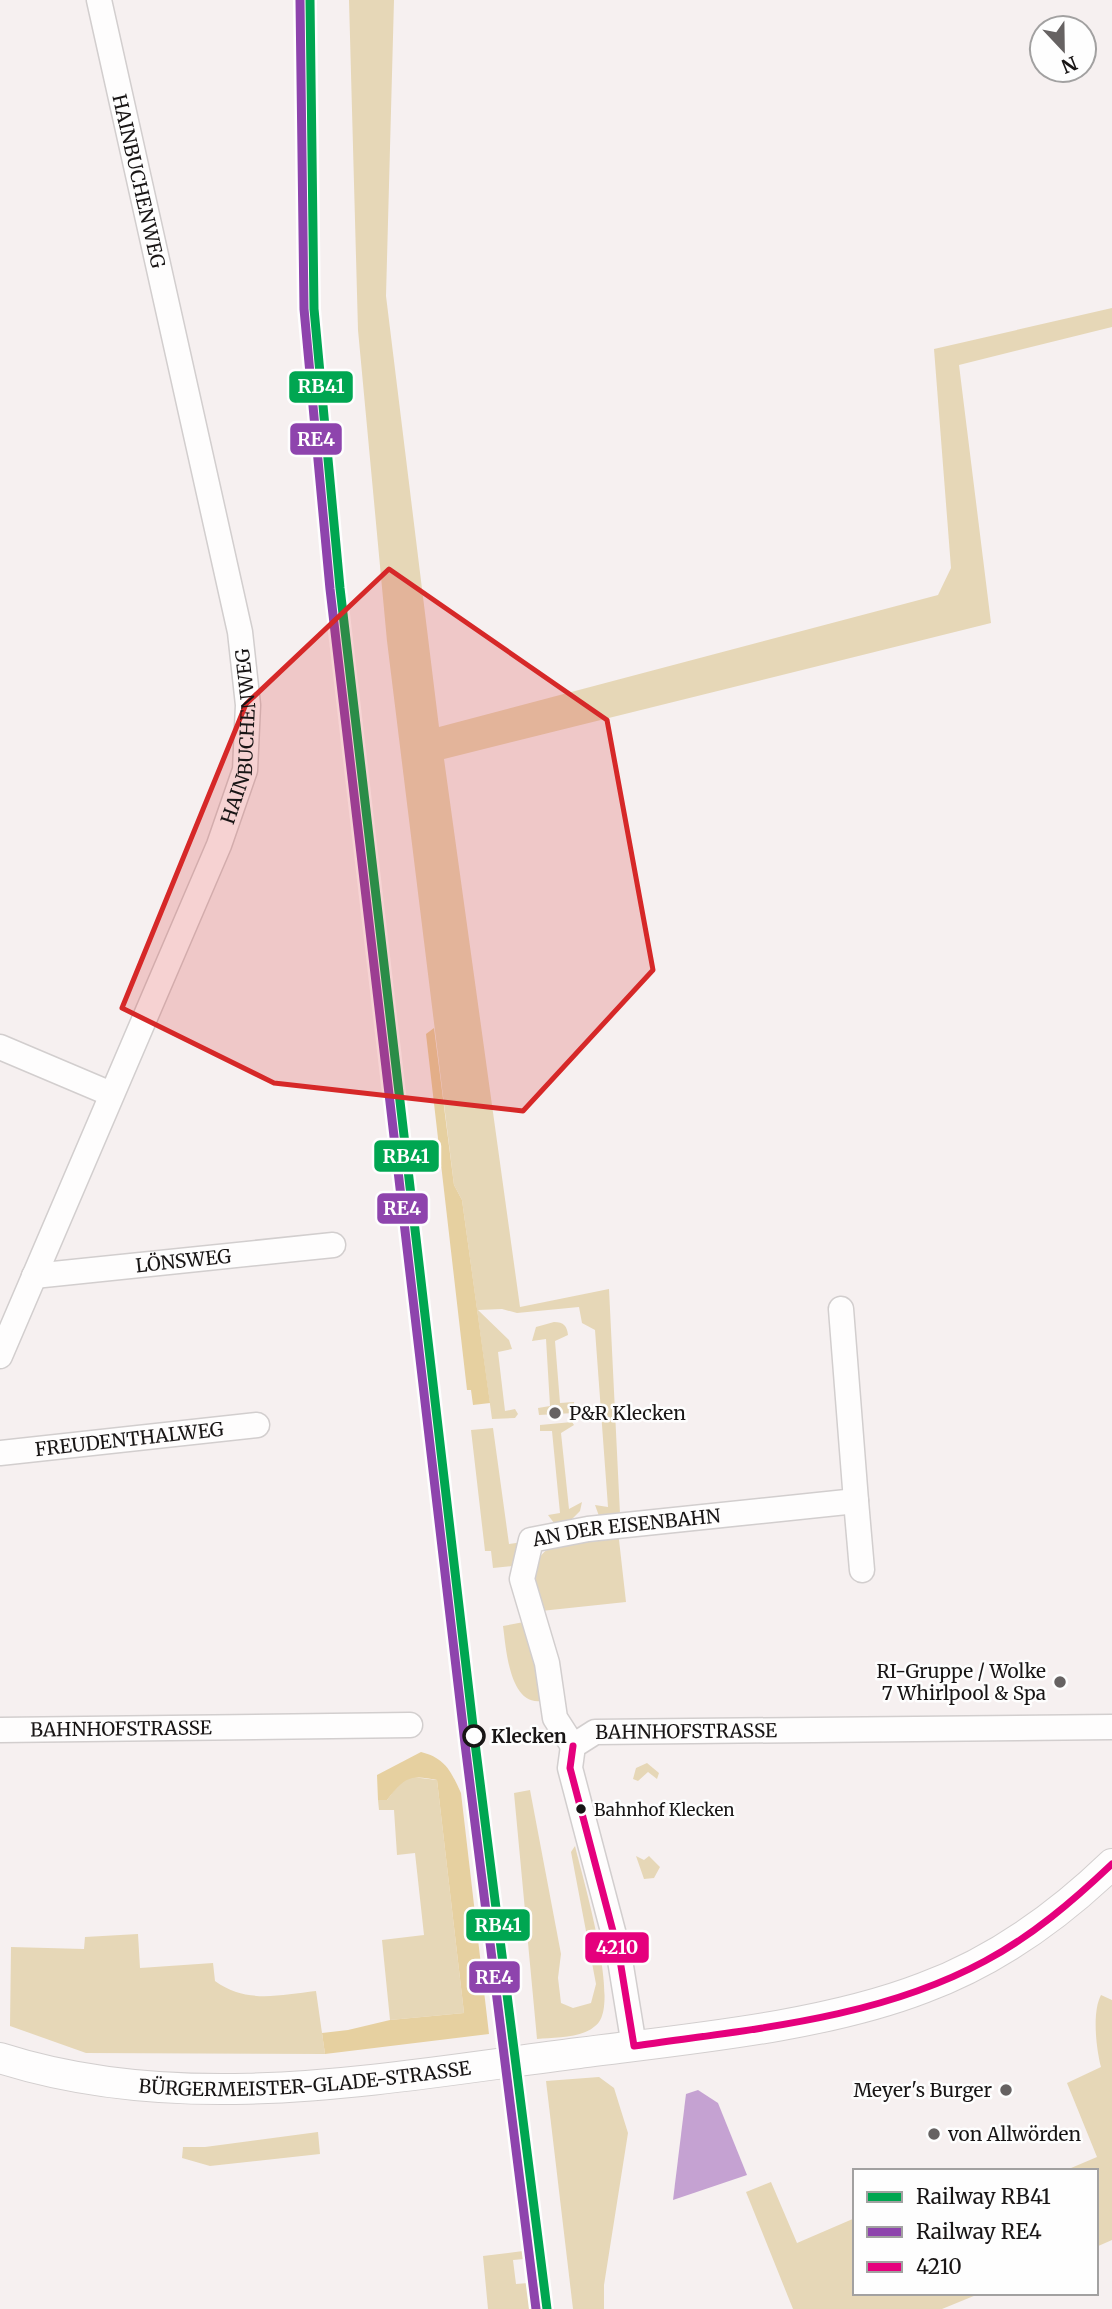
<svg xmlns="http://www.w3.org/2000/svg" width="1112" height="2309" viewBox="0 0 1112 2309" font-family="Merriweather,serif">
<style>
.green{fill:#e6d7b7}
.forest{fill:#e6d0a0}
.water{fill:#c5a2d2}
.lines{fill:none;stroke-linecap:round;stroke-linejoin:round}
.minor-casing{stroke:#d2cece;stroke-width:27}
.tertiary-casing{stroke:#d2cece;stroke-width:32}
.minor{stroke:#fefdfd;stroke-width:24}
.tertiary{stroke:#fefdfd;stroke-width:30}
.bus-1-casing{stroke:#fefefe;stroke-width:12}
.bus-1{stroke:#e5007d;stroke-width:7}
.rail-1-casing{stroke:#fefefe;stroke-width:14}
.rail-2-casing{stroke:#fefefe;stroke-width:14}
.rail-1{stroke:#00a651;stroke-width:9}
.rail-2{stroke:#8e44ad;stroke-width:9}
.marked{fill:#d62828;fill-opacity:0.2;stroke:#d62828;stroke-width:5;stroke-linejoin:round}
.poi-dot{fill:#666262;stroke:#fefefe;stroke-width:2.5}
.stop-dot{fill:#fefefe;stroke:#181515;stroke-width:3.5}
.bus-dot{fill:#181515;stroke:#fefefe;stroke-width:2.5}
.labels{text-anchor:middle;stroke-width:5;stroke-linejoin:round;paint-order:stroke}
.bus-label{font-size:17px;fill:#181515;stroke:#fefefe;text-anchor:start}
.street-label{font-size:19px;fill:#181515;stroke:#fefefe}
.poi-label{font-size:19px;fill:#181515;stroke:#fefefe;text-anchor:start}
.stop-label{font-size:19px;font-weight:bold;fill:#181515;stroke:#fefefe;text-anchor:start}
.line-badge{stroke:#fefefe;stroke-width:2.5}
.badge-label{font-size:19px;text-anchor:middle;font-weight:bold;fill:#fff}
</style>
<rect width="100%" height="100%" fill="#f6f0f0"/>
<!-- green -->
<g class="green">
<polygon points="349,0 394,0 386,296 439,727 938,595 951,568 934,349 1112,308 1112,327 959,365 991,623 444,759 520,1307 609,1289 620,1514 599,1516 595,1505 608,1507 595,1330 582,1323 579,1307 517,1313 502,1309 478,1310 509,1340 512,1349 498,1352 505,1411 515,1409 518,1414 515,1418 492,1419 462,1200 454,1185 387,641 358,330"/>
<path d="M554,1322C564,1322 567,1326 568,1335L555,1341L560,1403L574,1402V1413L539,1415L538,1408L550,1406L546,1339L532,1341L536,1327Z"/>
<polygon points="572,1422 574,1425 561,1433 569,1509 582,1502 580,1511 571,1520 554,1523 548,1515 560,1513 552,1431 540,1431 540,1425"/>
<polygon points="493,1428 509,1544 523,1542 514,1557 513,1566 493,1568 491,1551 485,1551 471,1430"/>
<path d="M618,1531L626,1602L541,1611C519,1537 560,1544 618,1531Z"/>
<path d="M524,1622L536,1662L541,1701C509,1705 506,1647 503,1626Z"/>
<polygon points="647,1763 659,1773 657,1779 648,1772 638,1781 633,1779 636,1768"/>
<polygon points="412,1777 437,1780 464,2013 390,2020 382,1940 424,1935 415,1853 397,1855 394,1810 379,1810 378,1800 387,1800 402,1780"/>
<path d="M530,1790L561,1954L558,1978L561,2003L573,2008L591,2003L596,1984L571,1852L575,1846C583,1879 618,1996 599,2022C586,2039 556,2037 537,2039L514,1793Z"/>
<polygon points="636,1856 644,1860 649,1856 660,1867 654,1878 644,1879"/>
<path d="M138,1934L140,1968L213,1963L215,1981C247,2004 279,1995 316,1991L325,2054L86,2053L10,2026L11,1947L84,1949L85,1937Z"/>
<path d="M1101,1995L1112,2000V2240L1096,2247V2171H1064L1097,2157L1067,2083L1101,2067C1096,2048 1092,2012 1101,1995Z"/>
<polygon points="599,2077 614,2088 628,2133 604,2285 604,2309 573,2309 546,2081"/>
<polygon points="318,2132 320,2154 210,2166 182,2158 183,2147 205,2147"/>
<polygon points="771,2182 797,2243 855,2218 855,2293 981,2293 942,2309 793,2309 746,2192"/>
<polygon points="523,2251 524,2259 513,2260 516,2284 528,2283 530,2309 488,2309 483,2256"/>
</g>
<!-- forest -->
<g class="forest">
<polygon points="434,1028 454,1185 462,1200 490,1403 473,1405 471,1390 467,1390 426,1034"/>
<path d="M421,1752C445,1758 451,1771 461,1793L489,2034L325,2054L322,2033L348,2030L390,2020L464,2013L437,1780C409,1774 404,1778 387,1800H378L377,1775Z"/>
</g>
<!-- water -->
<polygon class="water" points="698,2090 718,2103 747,2175 673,2200 686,2094"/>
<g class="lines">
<defs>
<g id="minor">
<polyline points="0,1047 111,1094"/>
<path id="s1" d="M34,1276L333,1245"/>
<path id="s2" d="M0,1356L219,845L245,770L248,705L240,632L99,0"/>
<path id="s3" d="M0,1453L257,1425"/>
<polyline points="856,1501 862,1570"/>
<path id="s4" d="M0,1730L410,1725"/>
<path id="s5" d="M573,1746L555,1718L547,1663L522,1579L531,1540L588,1529L856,1501L841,1309"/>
<path id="s6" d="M634,2046L619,1954L570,1768L573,1746L595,1732L1112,1727"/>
</g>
<g id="tertiary">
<path id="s7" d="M0,2058C188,2118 388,2077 579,2053C687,2039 822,2027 923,1988C996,1961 1057,1917 1112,1864"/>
</g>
</defs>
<!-- minor casing -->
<use href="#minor" class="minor-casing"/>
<!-- tertiary casing -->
<use href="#tertiary" class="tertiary-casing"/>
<!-- minor -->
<use href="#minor" class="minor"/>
<!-- tertiary -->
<use href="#tertiary" class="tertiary"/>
<defs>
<path id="bus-1" d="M573,1746L570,1768L619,1954L634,2046C752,2029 878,2019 985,1961C1032,1936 1073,1901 1112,1864"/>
</defs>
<!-- bus-1 casing -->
<use href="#bus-1" class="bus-1-casing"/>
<!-- bus-1 -->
<use href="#bus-1" class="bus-1"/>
<defs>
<polyline id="rail-1" points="310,0 314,309 340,588 475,1743 547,2309"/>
<polyline id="rail-2" points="300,0 304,309 330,589 465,1744 536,2309"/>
</defs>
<!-- rail-1 casing -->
<use href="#rail-1" class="rail-1-casing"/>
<!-- rail-2 casing -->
<use href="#rail-2" class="rail-2-casing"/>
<!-- rail-1 -->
<use href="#rail-1" class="rail-1"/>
<!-- rail-2 -->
<use href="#rail-2" class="rail-2"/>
</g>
<!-- marked area -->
<path class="marked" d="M389,569L607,720L653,970L523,1111L274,1083L122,1008L246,704Z"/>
<!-- markers -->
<g class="poi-dot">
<circle cx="555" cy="1413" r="7"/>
<circle cx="1060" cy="1682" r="7"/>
<circle cx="1006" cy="2090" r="7"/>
<circle cx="934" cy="2134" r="7"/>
</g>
<circle class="stop-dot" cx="474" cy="1736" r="10"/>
<circle class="bus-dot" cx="581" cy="1809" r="6"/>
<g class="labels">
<!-- bus labels -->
<g class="bus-label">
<text x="594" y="1816">Bahnhof Klecken</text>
</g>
<!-- street labels -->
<g class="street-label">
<text transform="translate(139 181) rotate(77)" y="7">HAINBUCHENWEG</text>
<text dy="7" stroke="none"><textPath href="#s2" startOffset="668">HAINBUCHENWEG</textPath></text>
<text dy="7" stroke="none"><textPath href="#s1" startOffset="150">LÖNSWEG</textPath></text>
<text dy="7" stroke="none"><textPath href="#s3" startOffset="130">FREUDENTHALWEG</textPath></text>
<text dy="7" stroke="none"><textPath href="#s5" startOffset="313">AN DER EISENBAHN</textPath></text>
<text dy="7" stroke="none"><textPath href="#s4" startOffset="121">BAHNHOFSTRASSE</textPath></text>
<text dy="7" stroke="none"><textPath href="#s6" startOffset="425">BAHNHOFSTRASSE</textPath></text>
<text dy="7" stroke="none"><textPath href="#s7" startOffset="308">BÜRGERMEISTER-GLADE-STRASSE</textPath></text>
</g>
<!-- poi labels -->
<g class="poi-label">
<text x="569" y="1420">P&amp;R Klecken</text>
<text x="1046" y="1678" text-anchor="end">RI-Gruppe / Wolke<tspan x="1046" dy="22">7 Whirlpool &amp; Spa</tspan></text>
<text x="992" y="2097" text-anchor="end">Meyer's Burger</text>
<text x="948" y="2141">von Allwörden</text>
</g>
<!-- stop labels -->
<g class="stop-label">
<text x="491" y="1743">Klecken</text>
</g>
</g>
<g class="line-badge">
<rect x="288" y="370" width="66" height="34" rx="7" fill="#00a651"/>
<rect x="289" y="422" width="54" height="34" rx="7" fill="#8e44ad"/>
<rect x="373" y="1139" width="67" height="34" rx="7" fill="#00a651"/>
<rect x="376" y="1192" width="53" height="33" rx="7" fill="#8e44ad"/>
<rect x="465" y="1908" width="66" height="34" rx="7" fill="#00a651"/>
<rect x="584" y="1931" width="66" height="33" rx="7" fill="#e5007d"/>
<rect x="468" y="1960" width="53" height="34" rx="7" fill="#8e44ad"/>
</g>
<g class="badge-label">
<text x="321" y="393">RB41</text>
<text x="316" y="446">RE4</text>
<text x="406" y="1163">RB41</text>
<text x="402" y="1215">RE4</text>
<text x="498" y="1932">RB41</text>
<text x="617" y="1954">4210</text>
<text x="494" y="1984">RE4</text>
</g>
<!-- legend -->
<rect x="853" y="2169" width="245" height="126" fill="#fefefe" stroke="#a2a1a1" stroke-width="2"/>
<rect x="867" y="2192" width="35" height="10" fill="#00a651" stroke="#a2a1a1" stroke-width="2"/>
<text x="916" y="2204" font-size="21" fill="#181515">Railway RB41</text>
<rect x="867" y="2227" width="35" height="10" fill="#8e44ad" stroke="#a2a1a1" stroke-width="2"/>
<text x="916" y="2239" font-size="21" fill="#181515">Railway RE4</text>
<rect x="867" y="2262" width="35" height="10" fill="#e5007d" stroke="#a2a1a1" stroke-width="2"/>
<text x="916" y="2274" font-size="21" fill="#181515">4210</text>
<!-- north arrow -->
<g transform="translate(1063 49) rotate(158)"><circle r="33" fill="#fefefe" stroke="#a2a1a1" stroke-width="2"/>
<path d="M0-5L12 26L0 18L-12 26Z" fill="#666262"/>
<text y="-10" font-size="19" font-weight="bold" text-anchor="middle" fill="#181515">N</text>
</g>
</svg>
